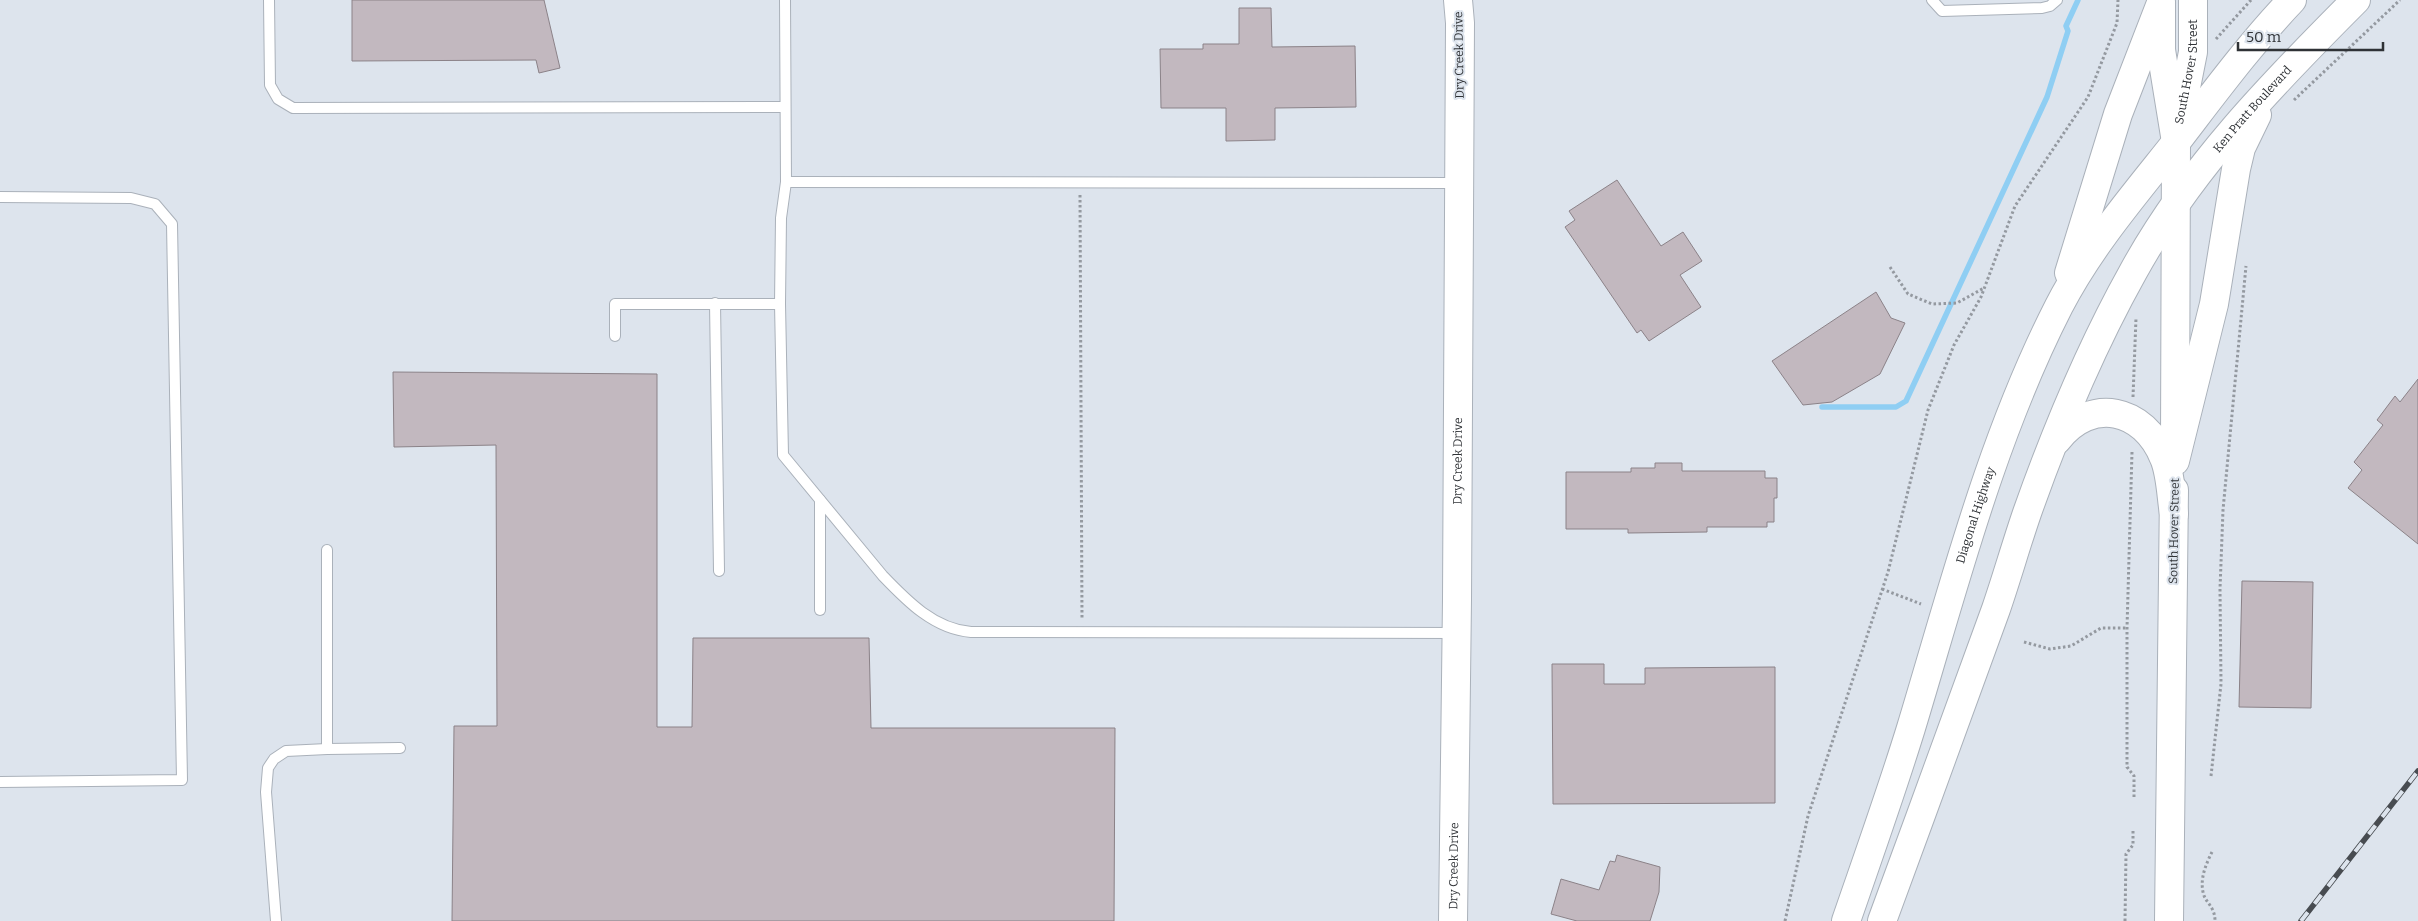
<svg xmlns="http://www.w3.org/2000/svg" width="2418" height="921" viewBox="0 0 2418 921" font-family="Bitter,serif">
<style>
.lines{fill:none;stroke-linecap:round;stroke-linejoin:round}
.stream{stroke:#8fcef3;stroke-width:5.5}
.building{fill:#c2b8bf;stroke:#8b8288}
.lane-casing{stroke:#aab1ba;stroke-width:12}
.secondary-casing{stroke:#aab1ba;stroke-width:30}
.highway-casing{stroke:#aab1ba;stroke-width:30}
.path{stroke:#9499a0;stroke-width:3;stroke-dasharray:2.5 2.5;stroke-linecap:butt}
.lane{stroke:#fff;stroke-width:10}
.secondary{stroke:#fff;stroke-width:28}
.highway{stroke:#fff;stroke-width:28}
.rail-casing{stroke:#484c51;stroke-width:5.5}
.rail{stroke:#dde4ed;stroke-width:4;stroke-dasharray:11;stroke-linecap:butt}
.labels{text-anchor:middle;stroke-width:4;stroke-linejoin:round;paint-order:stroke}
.street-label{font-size:12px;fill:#2f3236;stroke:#dde4ed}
</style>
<rect width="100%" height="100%" fill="#dde4ed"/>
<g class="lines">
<!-- stream -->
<polyline class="stream" points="1822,407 1896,407 1906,401 2047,97 2068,31 2066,26 2078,0"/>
</g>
<!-- building -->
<g class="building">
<polygon points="352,0 544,0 560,68 539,73 536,60 352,61"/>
<polygon points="1239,8 1271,8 1272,47 1355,46 1356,107 1275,108 1275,140 1226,141 1226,108 1161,108 1160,49 1203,49 1203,44 1239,44"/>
<polygon points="1617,180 1661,246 1683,232 1702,261 1680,275 1701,307 1649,341 1641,330 1637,333 1565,227 1575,220 1569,211"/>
<polygon points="1876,292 1891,318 1905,323 1880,374 1832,402 1803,405 1772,361"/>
<polygon points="393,372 657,374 657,727 692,727 693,638 869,638 871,728 1115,728 1114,921 452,921 454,726 497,726 496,445 394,447"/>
<polygon points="2418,379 2418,544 2348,488 2362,470 2354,462 2383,425 2377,420 2395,396 2400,402"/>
<polygon points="1655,463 1682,463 1682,471 1765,471 1765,478 1777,478 1777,498 1774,498 1774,522 1767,522 1767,527 1707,527 1707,532 1628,533 1628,529 1566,529 1566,472 1631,472 1631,468 1655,468"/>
<polygon points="2242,581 2313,582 2311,708 2239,707"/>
<polygon points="1552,664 1604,664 1604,684 1645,684 1645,668 1775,667 1775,803 1553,804"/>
<polygon points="1617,855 1660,867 1659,892 1650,921 1577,921 1551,914 1561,879 1599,890 1610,861 1615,862"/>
</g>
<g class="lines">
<defs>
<g id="lane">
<polyline points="269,0 270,85 278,99 293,108 785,107"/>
<path d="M785,0L786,182L781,218L780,304L783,455L883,576C907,601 934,629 971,632L1456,633"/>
<polyline points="1932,0 1942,11 2042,8 2050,6 2057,0"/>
<polyline points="786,182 1458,183"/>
<polyline points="0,197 131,198 155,204 172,224 182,780 0,782"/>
<polyline points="715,303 719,571"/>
<polyline points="615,336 615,304 780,304"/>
<polyline points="820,500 820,610"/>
<polyline points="327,550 327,749 400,748"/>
<polyline points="276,921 266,792 268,768 274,759 286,751 327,749"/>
</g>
<g id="secondary">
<polyline points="2161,4 2161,50 2176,142 2175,442"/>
<path id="s1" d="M2179,123L2193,52V0"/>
<path id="s2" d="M1453,921L1457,600L1460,23L1458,0"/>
<polyline points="2169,921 2174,490"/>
</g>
<g id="highway">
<polyline points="2069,273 2118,114 2161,3"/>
<path d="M2057,440C2091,396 2144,408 2164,458C2171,474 2171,497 2174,514"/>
<polyline points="2175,461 2214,304 2236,169 2241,148 2257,115"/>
<path id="s3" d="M1846,921C1868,857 1891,793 1911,728C1954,586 1991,439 2059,306C2090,246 2135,194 2177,141C2214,93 2250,44 2292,0"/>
<path id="s4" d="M1882,921C1920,817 1959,713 1996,609C2007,577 2016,545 2027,513C2056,431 2090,349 2133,272C2190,168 2273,83 2356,0"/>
</g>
</defs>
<!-- lane casing -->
<use href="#lane" class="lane-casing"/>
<!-- secondary casing -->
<use href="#secondary" class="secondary-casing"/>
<!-- highway casing -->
<use href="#highway" class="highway-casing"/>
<!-- path -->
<g class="path">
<polyline points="2216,39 2251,0"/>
<polyline points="2294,100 2400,0"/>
<polyline points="1080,195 1082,619"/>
<polyline points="1890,267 1908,294 1932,304 1957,303 1984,288"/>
<polyline points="2133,397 2136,318"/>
<polyline points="2132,452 2127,628 2127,767 2134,776 2134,797"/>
<polyline points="1882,589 1921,604"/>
<polyline points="2024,642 2050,649 2071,646 2101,628 2127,628"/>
<polyline points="2211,776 2221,684 2220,589 2223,510 2246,266"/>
<path d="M2212,852C2206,864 2200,878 2203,892C2205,903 2215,906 2215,921"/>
<polyline points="1785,921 1808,816 1888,572 1928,410 1954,345 1981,297 2015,206 2088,97 2117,23 2118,0"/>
<polyline points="2125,921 2126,854 2133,845 2133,831"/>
</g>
<!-- lane -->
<use href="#lane" class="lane"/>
<!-- secondary -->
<use href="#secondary" class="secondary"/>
<!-- highway -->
<use href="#highway" class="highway"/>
<defs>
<polyline id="rail" points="2301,921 2418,771"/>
</defs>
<!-- rail casing -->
<use href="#rail" class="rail-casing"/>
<!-- rail -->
<use href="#rail" class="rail"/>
</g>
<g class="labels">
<!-- street labels -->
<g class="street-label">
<text transform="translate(1459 55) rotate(-91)" y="4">Dry Creek Drive</text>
<text dy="4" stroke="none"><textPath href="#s1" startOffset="52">South Hover Street</textPath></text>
<text dy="4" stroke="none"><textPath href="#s4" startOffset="899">Ken Pratt Boulevard</textPath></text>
<text dy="4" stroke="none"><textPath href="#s2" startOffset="460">Dry Creek Drive</textPath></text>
<text dy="4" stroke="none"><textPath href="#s3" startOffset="426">Diagonal Highway</textPath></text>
<text transform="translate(2174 531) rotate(-89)" y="4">South Hover Street</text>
<text dy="4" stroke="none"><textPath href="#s2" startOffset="55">Dry Creek Drive</textPath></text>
</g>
</g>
<!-- scale -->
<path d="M2238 42v8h145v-8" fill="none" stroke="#2f3236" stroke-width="2.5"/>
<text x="2246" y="42" font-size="15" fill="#2f3236" stroke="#dde4ed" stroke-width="4" paint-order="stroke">50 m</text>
</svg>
